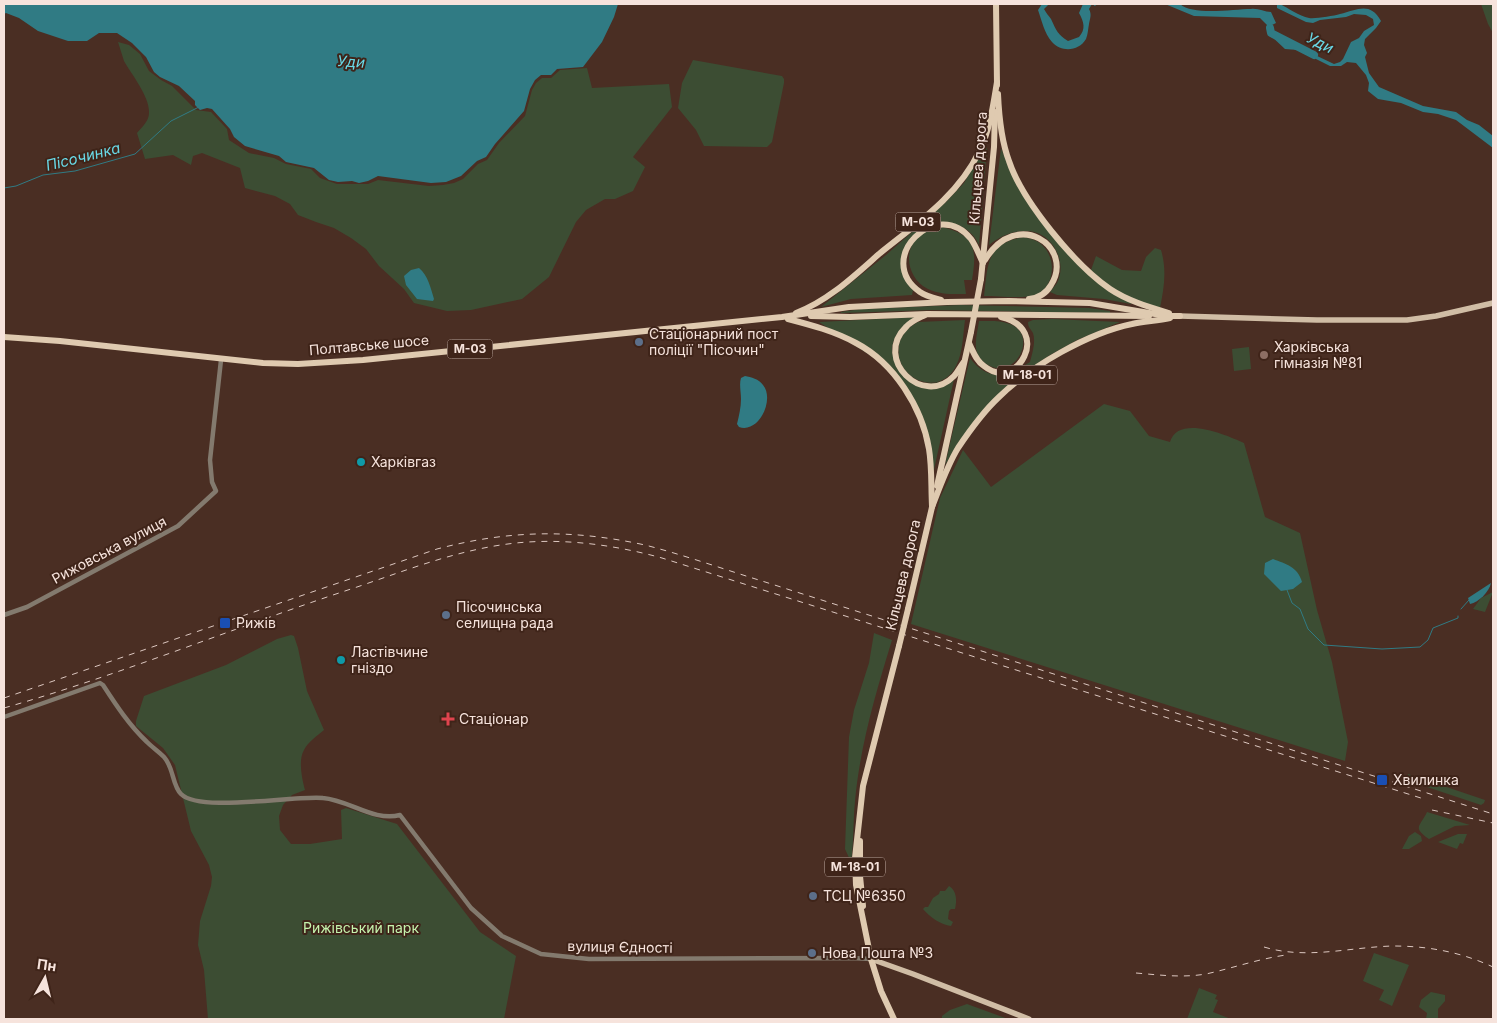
<svg xmlns="http://www.w3.org/2000/svg" width="1497" height="1023" viewBox="0 0 1497 1023" font-family="Inter,sans-serif">
<style>
.green{fill:#3c4d33}
.water{fill:#307b84}
.lines{fill:none;stroke-linecap:round;stroke-linejoin:round}
.stream{stroke:#307b84;stroke-width:1}
.river{stroke:#307b84;stroke-width:8}
.tertiary{stroke:#837a6e;stroke-width:4.5}
.primary{stroke:#d0bda5;stroke-width:5.5}
.trunk{stroke:#dfcab0;stroke-width:6}
.rail{stroke:#ddc8c1;stroke-width:1;stroke-dasharray:6 6;stroke-linecap:butt}
.trunk-bridge{stroke:#dfcab0;stroke-width:6}
.service-dot{fill:#5c6f8a;stroke:#3f2419;stroke-width:2}
.education-dot{fill:#8d6e63;stroke:#3f2419;stroke-width:2}
.culture-dot{fill:#0f9aa8;stroke:#3f2419;stroke-width:2}
.transit-dot{fill:#1a4fb4;stroke:#3f2419;stroke-width:2}
.health-dot{fill:#e0444e;stroke:#3f2419;stroke-width:2}
.labels{text-anchor:middle;stroke-width:4;stroke-linejoin:round;paint-order:stroke}
.shield{fill:#3f2419;stroke:#bfaaa2;stroke-width:1}
.shield-label{font-size:12px;font-weight:bold;fill:#f6e3dc}
.street-label{font-size:14px;fill:#f6e3dc;stroke:#3f2419}
.poi-label{font-size:14px;fill:#f6e3dc;stroke:#3f2419;text-anchor:start}
.park-label{font-size:14px;fill:#c5f3ad;stroke:#3f2419}
.water-label{font-size:15px;font-style:italic;fill:#69dae8;stroke:#3f2419}
</style>
<rect width="100%" height="100%" fill="#4a2e23"/>
<!-- green -->
<g class="green">
<polygon points="1481,4 1493,4 1493,33 1488,24"/>
<path d="M118,42L129,45L140,54L149,71L161,80L172,86L196,110L211,112L227,129L229,140L249,153L274,158L286,164L311,169L320,178L337,184H368L378,180L429,186L443,185L454,183L463,179L478,164L487,160L499,143L525,116L532,90L536,83L542,78H551L560,70L587,68L592,88L669,84L672,107L633,157L645,167L633,191L615,199H605L586,210L576,222L549,277L522,299L471,310L447,311L414,303L404,289L379,266L366,249L351,238L334,228L316,222L298,215L290,204L275,196L245,188L240,168L202,153L193,156L191,165L173,155L145,159L137,133C142,127 149,121 149,113C150,97 132,75 124,61C122,55 120,48 118,42Z"/>
<polygon points="693,60 782,76 784,79 784,83 772,142 767,147 704,146 696,130 678,108 682,83"/>
<path d="M987,147L979,245C968,218 927,213 911,239C908,244 907,252 906,258C902,271 903,279 913,290L912,295L851,299L821,307L886,255L946,202L964,183L983,150Z"/>
<path d="M1001,148L1015,180L1077,263L1132,302L1131,304L1104,299L1057,295L1050,292C1052,289 1055,286 1057,283C1068,262 1052,232 1028,231C1014,230 1000,236 989,245Z"/>
<path d="M942,227C976,235 977,250 972,280H964L966,294C953,294 941,295 928,289C906,278 901,246 924,233C929,230 937,229 942,227Z"/>
<path d="M1024,237C1031,239 1037,240 1042,245C1057,258 1055,287 1036,295C1025,299 997,296 984,296C988,264 986,243 1024,237Z"/>
<path d="M1155,248L1161,250C1167,270 1164,288 1160,308L1138,301L1111,288L1091,270L1096,256L1122,270L1141,271L1146,257Z"/>
<polygon points="960,305 1089,308 1110,311 1110,313 932,310 841,313 841,312 861,309"/>
<path d="M917,317C902,325 887,340 894,359C898,367 912,379 918,386L954,379L933,474L921,415L891,369L819,322Z"/>
<path d="M1052,319L1120,322L1077,340L1050,355L1023,373L959,442L945,465L970,358C989,383 1007,376 1030,362C1032,354 1036,342 1033,333C1031,329 1028,328 1028,322L1033,320Z"/>
<path d="M965,320C963,334 963,353 956,366C939,400 889,377 900,341C903,333 910,326 918,322Z"/>
<path d="M979,321C989,321 1000,320 1010,324C1038,334 1017,379 990,366C982,362 977,356 976,348C975,339 978,329 979,321Z"/>
<polygon points="1249,347 1251,369 1234,371 1232,349"/>
<path d="M1104,404L1130,411L1149,436L1170,442C1178,414 1227,435 1244,443L1265,517L1300,533L1317,610L1332,662L1348,742L1345,761L911,624L940,498L963,450L991,487Z"/>
<polygon points="1493,592 1485,612 1473,609 1481,598"/>
<path d="M874,633L892,640C876,692 860,746 855,801C853,821 854,842 851,862L845,849L849,737L854,710L869,663Z"/>
<path d="M291,635L294,636L298,648L307,691L324,730C317,736 308,742 304,750C298,760 302,779 305,790L292,795L283,805L279,816L280,830L291,844H310L342,839L341,810L346,808L397,824L480,932L516,956L504,1019H208L204,970L198,945L200,921L211,886L212,877L209,865L191,831L175,765L163,748L136,726V721L144,696L226,665L277,639Z"/>
<polygon points="1408,774 1485,800 1484,803 1481,805 1412,782 1407,779"/>
<path d="M1427,812L1470,825L1455,826L1429,839C1412,827 1420,827 1427,812Z"/>
<polygon points="1415,832 1421,836 1422,841 1409,849 1402,849 1409,836"/>
<polygon points="1458,834 1467,834 1463,844 1460,843 1457,849 1438,842"/>
<path d="M949,886C957,891 957,901 955,909H951L949,911L948,919L953,922L951,926C941,925 930,917 923,909L925,907H928L933,898L939,894L940,891H945Z"/>
<polygon points="1374,953 1409,965 1392,1006 1379,1000 1384,990 1363,981"/>
<polygon points="1199,988 1217,995 1215,999 1218,1000 1213,1012 1231,1019 1187,1019"/>
<polygon points="1431,992 1445,995 1445,1001 1438,1009 1438,1019 1426,1019 1427,1013 1419,1007 1421,1000"/>
<polygon points="967,1004 1008,1019 942,1019 942,1016 950,1010"/>
</g>
<!-- water -->
<g class="water">
<polygon points="4,4 618,4 614,17 602,42 583,67 557,69 551,75 541,75 535,80 530,89 524,111 495,144 486,157 477,161 461,176 446,182 431,183 378,176 368,181 359,183 352,181 338,182 329,180 314,168 286,162 279,156 245,146 234,137 230,129 212,109 207,108 200,110 195,105 195,101 179,86 160,77 154,72 146,57 132,43 117,33 99,33 87,41 68,41 38,31 19,18 6,13 4,14"/>
<path d="M1042,4H1049L1044,9C1046,13 1049,16 1051,19C1056,30 1058,35 1068,41L1079,37C1086,29 1084,22 1079,13L1083,4H1097L1095,6L1092,4L1089,9C1092,15 1090,18 1089,24C1088,29 1088,34 1086,39C1079,51 1062,53 1052,42C1044,33 1042,21 1038,10Z"/>
<path d="M1165,4H1180C1193,16 1234,9 1251,9C1258,8 1264,12 1271,12L1276,23L1272,25C1273,36 1286,46 1296,46L1334,64L1340,62L1343,59L1351,42L1359,38L1364,31L1374,25L1373,19L1366,15L1354,14L1346,17L1320,20L1313,23L1306,22L1277,8V4H1280C1288,8 1299,16 1309,18C1315,19 1333,16 1340,14C1357,10 1370,1 1381,21L1376,28L1365,39L1364,45L1367,53L1365,57L1369,73L1379,87L1423,106L1456,112L1467,120L1479,125L1493,136V148L1456,120L1438,114L1423,112L1401,103L1378,99L1368,91L1369,83L1366,75L1356,63L1347,62L1341,66H1330L1298,50L1285,49L1269,34L1268,26L1260,18L1194,16Z"/>
<path d="M419,268C428,275 431,289 434,299L433,301L417,299L406,285L404,276L411,270Z"/>
<path d="M745,376C751,377 759,379 763,385C775,399 759,434 739,427L737,424C739,416 741,407 741,399C741,392 739,384 741,378Z"/>
<path d="M1273,559C1286,564 1298,567 1302,582L1293,589L1281,591L1264,574L1265,563Z"/>
<path d="M1491,583C1489,592 1479,602 1470,604L1468,598Z"/>
</g>
<g class="lines">
<!-- stream -->
<g class="stream">
<polyline points="4,188 16,186 43,175 75,171 135,154 171,121 199,107"/>
<polyline points="1287,590 1292,603 1300,609 1308,629 1324,645 1382,649 1420,647 1428,640 1433,628 1458,618 1458,616"/>
<polyline points="1461,609 1469,600"/>
</g>
<!-- river -->
<polyline class="river" points="1270,28 1271,33 1314,55"/>
<!-- tertiary -->
<g class="tertiary">
<polyline points="4,615 27,607 178,526 216,491 212,482 210,460 221,360"/>
<path d="M4,717L100,683L103,685C116,705 129,725 147,742C152,747 159,752 164,757C174,768 172,785 181,794C200,813 294,795 323,798C349,800 374,822 400,815L471,908L502,936L541,954L589,959L852,958L871,959"/>
</g>
<!-- primary -->
<g class="primary">
<polyline points="1180,316 1317,320 1407,320 1436,316 1493,303"/>
<polyline points="871,959 913,974 1029,1019"/>
</g>
<!-- trunk -->
<g class="trunk">
<polyline points="996,4 997,85"/>
<path d="M998,94C999,117 1001,140 1009,161C1022,201 1075,265 1110,289C1128,301 1149,307 1169,313"/>
<path d="M985,260C1017,207 1075,247 1051,285C1046,294 1038,298 1029,299"/>
<polyline points="981,279 994,147 995,112"/>
<path d="M941,300C934,298 926,296 920,292C873,259 937,196 971,239C976,246 979,255 983,263"/>
<path d="M796,313C828,301 854,276 879,254C916,224 958,196 979,152C990,130 993,106 997,82"/>
<path d="M925,315C919,318 911,321 906,327C873,359 923,408 954,376C958,372 960,367 963,363"/>
<polyline points="811,316 850,317 927,314 1149,316"/>
<polyline points="1164,316 1180,316"/>
<path d="M788,319C811,325 834,331 856,343C894,363 922,407 929,449C932,467 931,487 932,506"/>
<polyline points="4,337 60,341 263,363 298,364 363,360 782,317 849,307 947,302 1009,301 1090,303 1167,316"/>
<path d="M969,343C973,351 976,361 984,366C1017,393 1053,329 1001,317"/>
<polyline points="937,486 971,332"/>
<path d="M932,507C940,487 947,466 958,448C970,430 984,411 999,397C1031,366 1088,333 1132,324C1144,321 1157,321 1170,318"/>
<polyline points="908,609 933,503"/>
<polyline points="860,841 860,876 863,906"/>
<polyline points="894,1019 881,991 871,959 856,885 855,858 863,786 899,646"/>
</g>
<!-- rail -->
<g class="rail">
<path d="M4,698L437,549C509,530 572,529 645,545C684,555 723,569 762,581L1493,814"/>
<path d="M4,708C123,674 238,626 357,587C410,569 460,549 516,543C565,538 615,545 662,558L1424,799"/>
<polyline points="1432,810 1493,823"/>
<path d="M1264,947C1307,960 1350,947 1393,946C1428,946 1461,952 1493,967"/>
<path d="M1136,973C1160,975 1182,978 1206,974C1233,968 1258,959 1286,955"/>
</g>
<!-- trunk-bridge -->
<g class="trunk-bridge">
<polyline points="971,332 981,279"/>
<polyline points="899,646 908,609"/>
</g>
</g>
<!-- markers -->
<g class="service-dot">
<circle cx="639" cy="342" r="5"/>
<circle cx="446" cy="615" r="5"/>
<circle cx="813" cy="896" r="5"/>
<circle cx="812" cy="953" r="5"/>
</g>
<circle class="education-dot" cx="1264" cy="355" r="5"/>
<g class="culture-dot">
<circle cx="361" cy="462" r="5"/>
<circle cx="341" cy="660" r="5"/>
</g>
<g class="transit-dot">
<rect x="219" y="617" width="12" height="12" rx="2.5"/>
<rect x="1376" y="774" width="12" height="12" rx="2.5"/>
</g>
<path class="health-dot" d="M445.5 711.5h5v5h5v5h-5v5h-5v-5h-5v-5h5z"/>
<g class="labels">
<!-- shield labels -->
<g class="shield">
<rect x="895.5" y="212.5" width="45" height="19" rx="4"/>
<rect x="447.5" y="339.5" width="45" height="19" rx="4"/>
<rect x="997" y="365.5" width="60" height="19" rx="4"/>
<rect x="825" y="857.5" width="60" height="19" rx="4"/>
</g>
<g class="shield-label">
<text x="918" y="226">М-03</text>
<text x="470" y="353">М-03</text>
<text x="1027" y="379">М-18-01</text>
<text x="855" y="871">М-18-01</text>
</g>
<!-- street labels -->
<g class="street-label">
<text transform="translate(978 168) rotate(-86)" y="5">Кільцева дорога</text>
<text transform="translate(369 345) rotate(-5)" y="5">Полтавське шосе</text>
<text transform="translate(109 550) rotate(-28)" y="5">Рижовська вулиця</text>
<text transform="translate(903 575) rotate(-77)" y="5">Кільцева дорога</text>
<text transform="translate(620 947) rotate(1)" y="5">вулиця Єдності</text>
</g>
<!-- poi labels -->
<g class="poi-label">
<text x="649" y="339">Стаціонарний пост<tspan x="649" dy="16">поліції "Пісочин"</tspan></text>
<text x="1274" y="352">Харківська<tspan x="1274" dy="16">гімназія №81</tspan></text>
<text x="371" y="467">Харківгаз</text>
<text x="456" y="612">Пісочинська<tspan x="456" dy="16">селищна рада</tspan></text>
<text x="236" y="628">Рижів</text>
<text x="351" y="657">Ластівчине<tspan x="351" dy="16">гніздо</tspan></text>
<text x="459" y="724">Стаціонар</text>
<text x="1393" y="785">Хвилинка</text>
<text x="823" y="901">ТСЦ №6350</text>
<text x="822" y="958">Нова Пошта №3</text>
</g>
<!-- park labels -->
<g class="park-label">
<text x="361" y="933">Рижівський парк</text>
</g>
<!-- water labels -->
<g class="water-label">
<text transform="translate(1320 43) rotate(27)" y="5">Уди</text>
<text transform="translate(351 62) rotate(4)" y="5">Уди</text>
<text transform="translate(83 157) rotate(-14)" y="5">Пісочинка</text>
</g>
</g>
<!-- border -->
<rect width="1497" height="1023" fill="none" stroke="#f6e3dc" stroke-width="10"/>
<!-- north arrow -->
<g transform="translate(45 978) rotate(8)" stroke="#3f2419" stroke-width="4" paint-order="stroke">
<path d="M0-4L9 19L0 12L-9 19Z" fill="#f6e3dc"/>
<text y="-8" font-size="14" font-weight="bold" text-anchor="middle" fill="#f6e3dc">Пн</text>
</g>
</svg>
